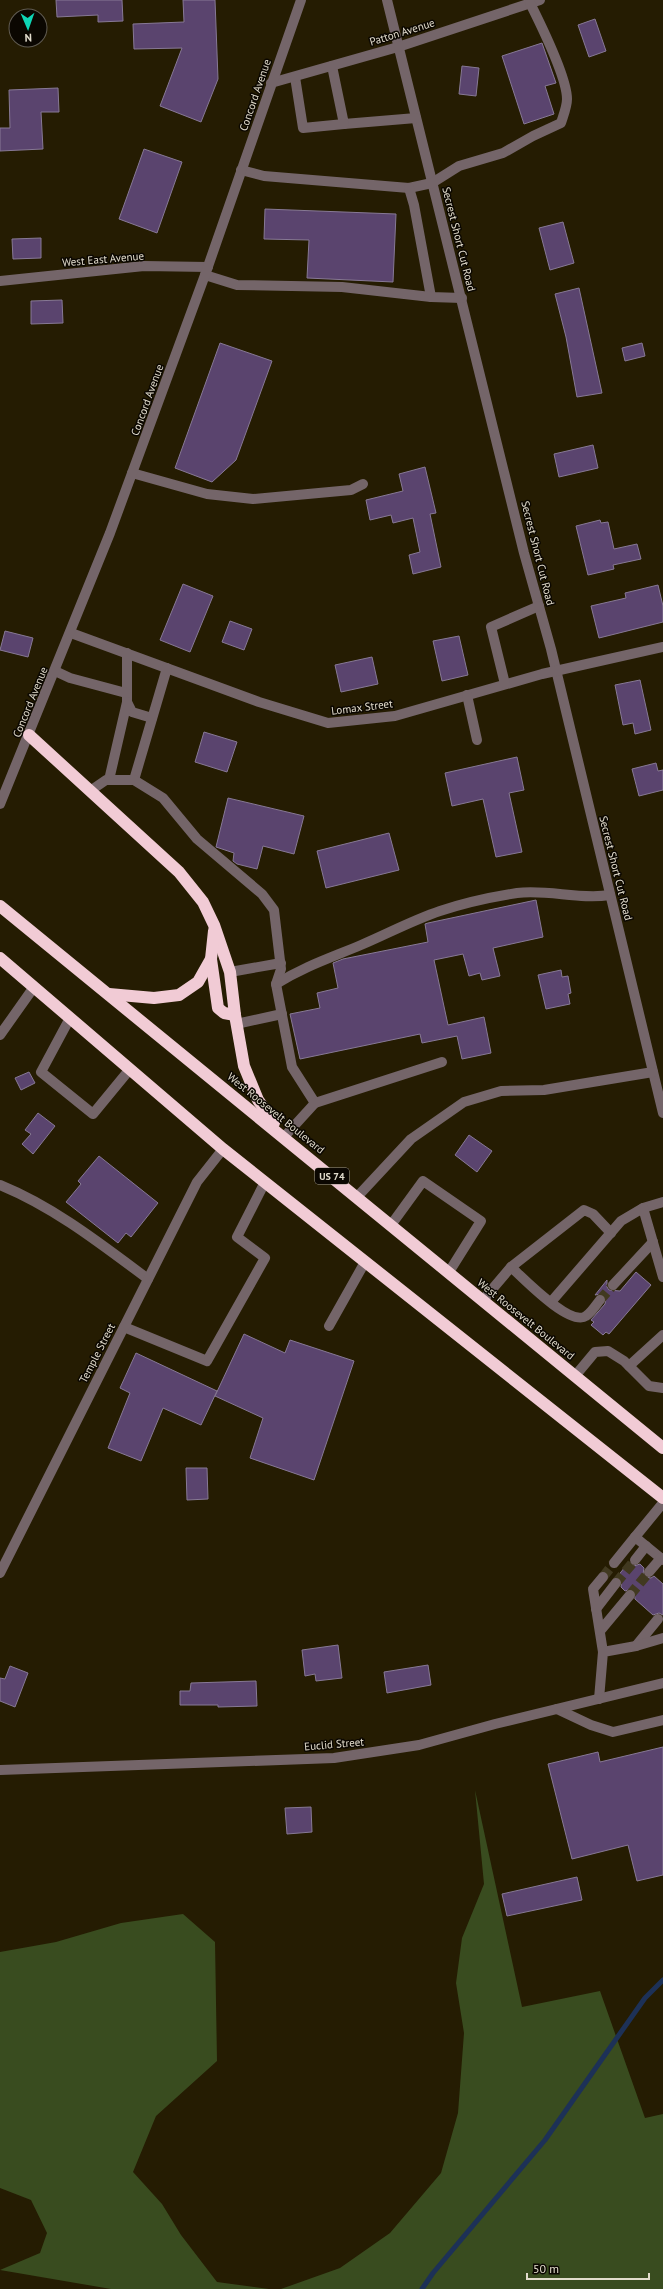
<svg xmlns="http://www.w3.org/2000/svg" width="663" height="2289" viewBox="0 0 663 2289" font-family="'PT Sans',sans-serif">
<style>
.forest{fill:#394c1f}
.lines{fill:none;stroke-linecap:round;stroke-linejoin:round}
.stream{stroke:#1d3157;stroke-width:5}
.building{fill:#5a446e;stroke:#877995}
.minor-tunnel{stroke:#413920;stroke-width:10;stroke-dasharray:10 5;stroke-linecap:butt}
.minor{stroke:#746569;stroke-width:10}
.highway{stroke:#f1cbd5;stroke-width:12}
.labels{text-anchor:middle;stroke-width:3;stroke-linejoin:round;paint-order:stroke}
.shield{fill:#0b0701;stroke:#a29c8f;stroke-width:1}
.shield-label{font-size:10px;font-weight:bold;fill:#e2dccc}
.street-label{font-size:11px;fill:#e2dccc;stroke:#0b0701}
</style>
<rect width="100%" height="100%" fill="#251c02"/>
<!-- forest -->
<g class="forest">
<polygon points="475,1790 522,2007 600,1991 645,2118 663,2114 663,2289 281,2289 340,2268 390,2233 441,2173 458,2113 464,2033 456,1983 462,1938 484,1884"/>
<polygon points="183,1914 215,1942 217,2061 156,2116 133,2172 162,2204 181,2235 217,2282 269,2289 111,2289 0,2270 40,2253 47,2233 31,2200 0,2188 0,1952 56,1942 121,1923"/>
</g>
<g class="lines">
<!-- stream -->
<polyline class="stream" points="422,2289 433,2273 545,2140 645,1998 663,1980"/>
</g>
<!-- building -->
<g class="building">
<polygon points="56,0 122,0 123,21 98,22 98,15 57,17"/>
<polygon points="183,0 215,0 218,79 201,122 160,106 182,48 134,49 133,24 184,22"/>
<polygon points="595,19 606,51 589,57 578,25"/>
<polygon points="542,43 556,83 545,86 554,114 524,124 502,56"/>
<polygon points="462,66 479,68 476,96 459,94"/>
<polygon points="58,88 59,112 41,112 43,149 0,151 0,128 10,128 9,90"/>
<polygon points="144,149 182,162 157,233 119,219"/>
<polygon points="265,209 396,214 393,282 307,278 309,240 264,239"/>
<polygon points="563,222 574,263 550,270 539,228"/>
<polygon points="41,238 41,258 13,259 12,239"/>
<polygon points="579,288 602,393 577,397 566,337 555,294"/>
<polygon points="62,300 63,323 31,324 31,301"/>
<polygon points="220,343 272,361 236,460 212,482 175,468"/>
<polygon points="642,343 645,356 625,361 622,348"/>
<polygon points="593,445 598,468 559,477 554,454"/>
<polygon points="425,467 436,513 430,514 441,567 413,574 409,555 420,552 413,518 393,523 391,515 370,520 366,500 403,491 399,474"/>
<polygon points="600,520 601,523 608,522 614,549 637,544 641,559 613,565 614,569 588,575 576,526"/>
<polygon points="183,584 213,596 190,652 160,640"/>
<polygon points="658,585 663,606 663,622 599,638 591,606 626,598 625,593"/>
<polygon points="230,621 252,629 244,650 222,642"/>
<polygon points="5,631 33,638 28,657 0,650"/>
<polygon points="459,636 468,675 442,681 433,641"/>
<polygon points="372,657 378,684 341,692 335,665"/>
<polygon points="640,680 651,730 635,734 633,723 623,725 615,685"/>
<polygon points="204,732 237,742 227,772 195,762"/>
<polygon points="517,757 524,790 509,793 522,852 496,857 483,799 452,806 445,773"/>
<polygon points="656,763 658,771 663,770 663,790 639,796 632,769"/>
<polygon points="228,798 304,816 294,854 263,846 257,869 237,864 233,861 234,853 216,847"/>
<polygon points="389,833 399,870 326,888 317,851"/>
<polygon points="536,900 543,937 493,948 500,976 482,980 480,973 469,976 463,954 434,960 448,1025 484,1017 491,1053 462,1059 457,1036 422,1043 420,1034 300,1059 290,1014 320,1008 317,993 338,988 333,963 343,959 428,942 425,924 428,923"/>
<polygon points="561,970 562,977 568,976 571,993 568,994 570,1004 546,1009 538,975"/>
<polygon points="29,1072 35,1083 21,1090 15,1078"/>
<polygon points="38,1113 55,1126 33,1154 22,1144 31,1134 25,1130"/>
<polygon points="469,1135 492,1151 477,1172 455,1155"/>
<polygon points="99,1156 158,1203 131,1237 126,1233 118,1243 66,1202 81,1184 78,1181"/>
<polygon points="636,1272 651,1285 609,1334 606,1332 603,1335 591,1325 594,1322 591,1320 605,1304 606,1298 601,1294 595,1295 607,1280 607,1287 609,1290 620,1291"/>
<polygon points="244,1334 285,1353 290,1340 354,1361 314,1480 250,1458 263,1418 215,1396"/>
<polygon points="136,1353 217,1391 201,1425 163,1408 141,1461 108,1448 130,1393 120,1388"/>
<polygon points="186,1468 207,1468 208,1499 187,1500"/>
<polygon points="629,1562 634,1566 640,1564 644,1568 643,1574 645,1577 651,1578 654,1576 663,1584 663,1615 659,1613 653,1615 635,1599 634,1590 631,1589 625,1591 621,1587 622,1580 617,1577"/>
<polygon points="338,1645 342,1678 316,1681 315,1674 305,1676 302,1650"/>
<polygon points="428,1665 431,1685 387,1693 384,1672"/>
<polygon points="10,1666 28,1673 15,1707 0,1701 0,1678 5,1679"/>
<polygon points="256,1681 257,1706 218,1707 218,1705 180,1705 180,1691 190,1691 191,1683"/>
<polygon points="663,1747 663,1875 637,1881 628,1845 572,1859 548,1764 598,1752 600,1762"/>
<polygon points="311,1807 312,1832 287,1834 285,1808"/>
<polygon points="577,1877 582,1900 507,1916 502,1894"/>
</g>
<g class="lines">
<!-- minor-tunnel -->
<g class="minor-tunnel">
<polyline points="600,1300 613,1285"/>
<polyline points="603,1577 614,1563"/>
<polyline points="616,1583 635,1560"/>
<polyline points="630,1595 649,1572"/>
</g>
<!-- minor -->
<g class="minor">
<polyline points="387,0 524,553 551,649 663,1113"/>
<polyline points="332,66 344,124 416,118"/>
<polyline points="295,77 303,128 344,124"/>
<polyline points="271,83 398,47 540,0"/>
<path d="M241,170L264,176L409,188L432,183L459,166L503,153L533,136L561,123C563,116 567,107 567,99C567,78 540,23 530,3"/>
<polyline points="409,188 414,205 431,297"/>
<polyline points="205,275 237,285 342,287 431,297 462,298"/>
<polyline points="0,281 144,266 208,267"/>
<polyline points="132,473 207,494 253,499 351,490 363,484"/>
<polyline points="71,633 259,702 328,723 395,716 542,674 663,647"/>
<polyline points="127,653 127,702 132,712 152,718"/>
<polyline points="55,671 70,678 126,693"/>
<polyline points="505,684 491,627 539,606"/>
<polyline points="467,695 477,740"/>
<polyline points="109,780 127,702"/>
<polyline points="134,780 167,668"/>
<polyline points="90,791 106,780 134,780 163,798 197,839 262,894 274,910 281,969 276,984 292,1067 315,1103"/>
<polyline points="0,804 110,533 205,275 301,0"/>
<polyline points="230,972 281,963"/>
<path d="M276,984C305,966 330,958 361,945C387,934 413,920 440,911C464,903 491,897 517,893C548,889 579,900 610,895"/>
<polyline points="70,1018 41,1072 93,1114 130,1069"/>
<polyline points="236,1024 282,1014"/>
<polyline points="0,1035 34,987"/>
<polyline points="284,1137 315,1103 442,1062"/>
<path d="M0,1185C54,1207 101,1244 148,1279"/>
<polyline points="357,1197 411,1139 464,1102 501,1091 544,1090 653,1072"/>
<polyline points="643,1208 663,1202"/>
<polyline points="391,1225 423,1181 481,1221 449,1272"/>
<polyline points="511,1267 584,1210 593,1214 611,1233"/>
<polyline points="613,1285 653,1242"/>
<path d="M483,1300L511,1267C523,1278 570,1327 586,1316C591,1313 596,1305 600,1300"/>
<polyline points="551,1302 621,1221 643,1208 663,1277"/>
<polyline points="329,1326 365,1262"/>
<polyline points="124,1327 207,1361 265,1258 237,1237 265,1182"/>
<polyline points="629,1366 663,1335"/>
<polyline points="575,1376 595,1352 608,1351 624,1361 649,1386 663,1388"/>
<polyline points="663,1503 635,1537 663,1560"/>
<polyline points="635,1560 646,1546"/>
<polyline points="614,1563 635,1537"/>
<polyline points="649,1572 661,1558"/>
<polyline points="0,1573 197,1182 223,1149"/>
<polyline points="603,1577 593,1589 603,1652"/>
<polyline points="596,1609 616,1583"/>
<polyline points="600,1631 630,1595"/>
<polyline points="636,1646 658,1619"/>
<polyline points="599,1699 603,1652 636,1646 663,1638"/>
<polyline points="557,1709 591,1725 613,1732 663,1720"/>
<polyline points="0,1770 334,1758 419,1745 495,1724 663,1683"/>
</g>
<!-- highway -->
<g class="highway">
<polyline points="29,735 179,872 203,902 214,925 230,972 235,1015 244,1066 258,1100 274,1123"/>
<polyline points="0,906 663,1448"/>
<polyline points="0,958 223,1149 663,1498"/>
<polyline points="211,959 218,1008 224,1013 235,1015"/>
<polyline points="109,994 154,998 179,995 198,982 211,959 214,931"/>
</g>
</g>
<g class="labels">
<!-- shield labels -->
<rect class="shield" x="315" y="1168" width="34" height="16" rx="3"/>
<g class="shield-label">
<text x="332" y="1180">US 74</text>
</g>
<!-- street labels -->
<g class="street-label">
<text transform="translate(402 32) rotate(-17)" y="4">Patton Avenue</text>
<text transform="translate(255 95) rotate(-71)" y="4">Concord Avenue</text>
<text transform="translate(459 239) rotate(76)" y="4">Secrest Short Cut Road</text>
<text transform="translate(103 259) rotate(-5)" y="4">West East Avenue</text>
<text transform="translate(147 400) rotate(-70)" y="4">Concord Avenue</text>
<text transform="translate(538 553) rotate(76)" y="4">Secrest Short Cut Road</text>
<text transform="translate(30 702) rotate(-68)" y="4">Concord Avenue</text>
<text transform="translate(362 707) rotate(-7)" y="4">Lomax Street</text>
<text transform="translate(616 868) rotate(76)" y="4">Secrest Short Cut Road</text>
<text transform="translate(276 1113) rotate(39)" y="4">West Roosevelt Boulevard</text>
<text transform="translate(526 1319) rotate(39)" y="4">West Roosevelt Boulevard</text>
<text transform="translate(97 1353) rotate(-63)" y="4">Temple Street</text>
<text transform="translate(334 1744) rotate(-5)" y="4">Euclid Street</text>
</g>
</g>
<!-- north arrow -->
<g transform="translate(28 28) rotate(178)"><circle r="19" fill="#0b0701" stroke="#615c52"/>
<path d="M0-3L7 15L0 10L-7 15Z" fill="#0ed5b5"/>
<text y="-6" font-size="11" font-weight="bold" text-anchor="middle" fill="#e2dccc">N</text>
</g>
<!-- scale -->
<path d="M527 2273v6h122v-6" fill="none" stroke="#e2dccc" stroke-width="2"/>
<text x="533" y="2273" font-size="12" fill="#e2dccc" stroke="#0b0701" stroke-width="3" paint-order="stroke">50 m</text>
</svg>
